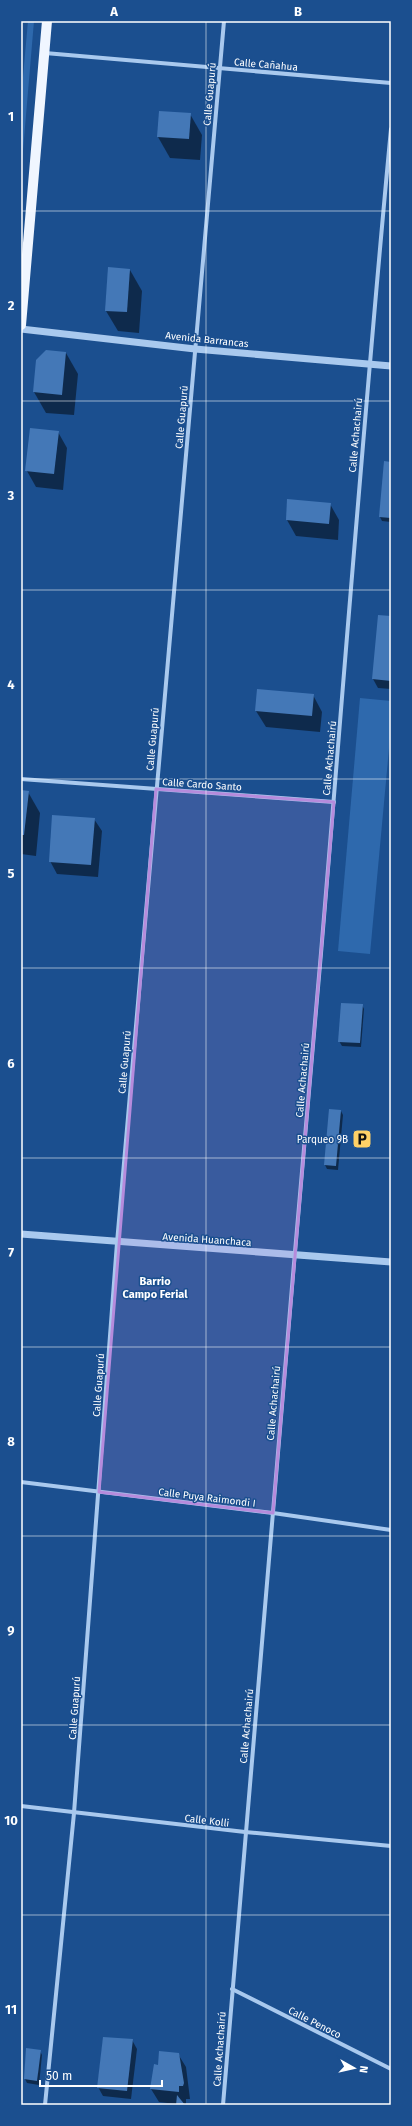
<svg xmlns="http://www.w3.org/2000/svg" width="412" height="2126" viewBox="0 0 412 2126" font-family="'Fira Sans',sans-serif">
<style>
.green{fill:#2e69ad}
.shadow{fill:#0007}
.building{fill:#4478b7}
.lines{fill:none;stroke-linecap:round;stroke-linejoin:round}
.minor{stroke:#a9c9ee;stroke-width:4}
.tertiary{stroke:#a9c9ee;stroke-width:7}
.primary{stroke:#f0f6ff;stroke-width:10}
.marked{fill:#b68bdc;fill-opacity:0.2;stroke:#b68bdc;stroke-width:3;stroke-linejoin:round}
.grid{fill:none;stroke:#fff;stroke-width:1;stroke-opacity:0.55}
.labels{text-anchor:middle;stroke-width:3;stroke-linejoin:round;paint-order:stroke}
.street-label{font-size:10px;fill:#fff;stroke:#1b4f8f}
.poi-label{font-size:10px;fill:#fff;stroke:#1b4f8f;text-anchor:end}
.neighbourhood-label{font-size:11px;font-weight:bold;fill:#fff;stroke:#1b4f8f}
.neatline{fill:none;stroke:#fff;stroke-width:1.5}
.grid-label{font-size:13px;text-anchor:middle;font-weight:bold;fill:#fff}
</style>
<rect width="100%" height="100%" fill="#1b4f8f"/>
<!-- green -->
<g class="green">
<polygon points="28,21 34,21 21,174 21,99"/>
<polygon points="360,698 391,701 391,727 370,954 338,951"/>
</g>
<!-- shadow -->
<g class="shadow">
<polygon points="190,114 202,135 200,160 170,158 158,137"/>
<polygon points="130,270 142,291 139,333 118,331 106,311"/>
<polygon points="66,353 78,374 74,415 46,413 34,392"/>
<polygon points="58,432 67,448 63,490 36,487 27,471"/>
<polygon points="391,463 391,522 382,521 380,517"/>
<polygon points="330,504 339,520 338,540 296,536 287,520"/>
<polygon points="391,617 391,689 378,688 373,679"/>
<polygon points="313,695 322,712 320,732 266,727 256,711"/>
<polygon points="21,791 28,792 40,813 36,856 21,854"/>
<polygon points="94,819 102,831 98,877 57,874 50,861"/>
<polygon points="362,1005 364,1009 361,1047 342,1046 339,1041"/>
<polygon points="341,1111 343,1115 338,1170 327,1169 325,1165"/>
<polygon points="132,2040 137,2049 131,2099 103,2096 98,2087"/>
<polygon points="40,2051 42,2055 39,2085 27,2083 25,2079"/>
<polygon points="178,2054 186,2067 190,2099 186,2099 186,2104 184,2105 159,2102 151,2089 159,2066"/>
</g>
<!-- building -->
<g class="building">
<polygon points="159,111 191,113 189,139 157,137"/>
<polygon points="108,267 130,269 127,312 105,311"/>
<polygon points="46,350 66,352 62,395 33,392 36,360"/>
<polygon points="30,428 59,431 54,474 25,471"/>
<polygon points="384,461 391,462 391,518 379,517"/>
<polygon points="287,499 331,503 329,524 286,520"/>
<polygon points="378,615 391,616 391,681 372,679"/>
<polygon points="257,689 314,694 312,716 255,711"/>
<polygon points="21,790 29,791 24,835 21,835"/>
<polygon points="52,815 95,818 91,865 49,862"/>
<polygon points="341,1003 363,1004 360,1043 338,1042"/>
<polygon points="329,1109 341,1110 336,1166 324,1165"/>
<polygon points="103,2037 133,2039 127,2091 97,2088"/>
<polygon points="26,2048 41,2050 37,2081 24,2079"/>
<polygon points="159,2051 179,2053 184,2083 183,2086 179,2086 179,2092 150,2089 154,2064 158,2065"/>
<polygon points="177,2095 185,2105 176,2105"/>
</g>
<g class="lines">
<!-- minor -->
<g class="minor">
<polyline points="45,53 391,83"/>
<polyline points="21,779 334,802"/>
<polyline points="21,1482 273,1513 391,1530"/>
<polyline points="21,1806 245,1832 391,1846"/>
<polyline points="232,1989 391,2069"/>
<polyline points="45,2105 74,1813 117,1243 224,21"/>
<path d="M223,2105C253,1721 288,1337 321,953C344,678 365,403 391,129"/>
</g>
<!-- tertiary -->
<g class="tertiary">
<polyline points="21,329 195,349 391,366"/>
<polyline points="21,1234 391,1262"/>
</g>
<!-- primary -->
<polyline class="primary" points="21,325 47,21"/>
</g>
<!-- marked area -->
<path class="marked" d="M156,789L334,802L273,1513L99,1492Z"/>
<!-- grid -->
<path class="grid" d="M206,21V2105M21,211H391M21,401H391M21,590H391M21,779H391M21,968H391M21,1158H391M21,1347H391M21,1536H391M21,1725H391M21,1915H391"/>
<!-- icons -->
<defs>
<symbol id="parking-square" viewBox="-11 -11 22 22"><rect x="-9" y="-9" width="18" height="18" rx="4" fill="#ffd166" stroke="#1b4f8f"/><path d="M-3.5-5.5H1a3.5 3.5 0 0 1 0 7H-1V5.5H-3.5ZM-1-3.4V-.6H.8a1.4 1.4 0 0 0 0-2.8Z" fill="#111"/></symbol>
</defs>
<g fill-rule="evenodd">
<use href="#parking-square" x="351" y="1128" width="22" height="22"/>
</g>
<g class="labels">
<!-- street labels -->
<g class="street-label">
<text transform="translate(266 64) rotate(5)" y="4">Calle Cañahua</text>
<text transform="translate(209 94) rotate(-85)" y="4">Calle Guapurú</text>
<text transform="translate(207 339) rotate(6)" y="4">Avenida Barrancas</text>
<text transform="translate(181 417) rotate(-85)" y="4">Calle Guapurú</text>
<text transform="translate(355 435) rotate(-85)" y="4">Calle Achachairú</text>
<text transform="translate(152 739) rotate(-85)" y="4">Calle Guapurú</text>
<text transform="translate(329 758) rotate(-85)" y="4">Calle Achachairú</text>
<text transform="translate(202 784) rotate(4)" y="4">Calle Cardo Santo</text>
<text transform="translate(124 1062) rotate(-85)" y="4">Calle Guapurú</text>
<text transform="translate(302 1080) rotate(-85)" y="4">Calle Achachairú</text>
<text transform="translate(207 1239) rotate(4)" y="4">Avenida Huanchaca</text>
<text transform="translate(98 1385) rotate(-86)" y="4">Calle Guapurú</text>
<text transform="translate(273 1403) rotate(-85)" y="4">Calle Achachairú</text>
<text transform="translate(207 1497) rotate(7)" y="4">Calle Puya Raimondi I</text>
<text transform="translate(74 1708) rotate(-86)" y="4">Calle Guapurú</text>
<text transform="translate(246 1726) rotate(-85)" y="4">Calle Achachairú</text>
<text transform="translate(207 1820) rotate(7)" y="4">Calle Kolli</text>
<text transform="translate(315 2022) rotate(27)" y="4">Calle Penoco</text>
<text transform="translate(219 2049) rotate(-86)" y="4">Calle Achachairú</text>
</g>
<!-- poi labels -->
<g class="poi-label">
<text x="348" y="1143">Parqueo 9B</text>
</g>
<!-- neighbourhood labels -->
<g class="neighbourhood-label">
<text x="155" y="1285">Barrio<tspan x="155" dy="13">Campo Ferial</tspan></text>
</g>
</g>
<!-- border -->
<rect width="412" height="2126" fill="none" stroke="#1b4f8f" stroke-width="44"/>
<!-- north arrow -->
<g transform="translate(354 2068) rotate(98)" stroke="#1b4f8f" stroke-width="3" paint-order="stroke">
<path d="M0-3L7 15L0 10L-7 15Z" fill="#ffffff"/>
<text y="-6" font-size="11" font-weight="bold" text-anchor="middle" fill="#ffffff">N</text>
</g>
<!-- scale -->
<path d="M40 2080v6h122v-6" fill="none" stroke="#ffffff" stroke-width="2"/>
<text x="46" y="2080" font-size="12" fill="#ffffff" stroke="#1b4f8f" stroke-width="3" paint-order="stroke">50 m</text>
<rect x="22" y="22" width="368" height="2082" class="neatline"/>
<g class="grid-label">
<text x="114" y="16">A</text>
<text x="298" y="16">B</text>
<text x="11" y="121">1</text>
<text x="11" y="310">2</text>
<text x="11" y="500">3</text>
<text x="11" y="689">4</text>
<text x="11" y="878">5</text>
<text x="11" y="1068">6</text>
<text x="11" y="1257">7</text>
<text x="11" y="1446">8</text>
<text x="11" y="1635">9</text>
<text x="11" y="1825">10</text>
<text x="11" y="2014">11</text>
</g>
</svg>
